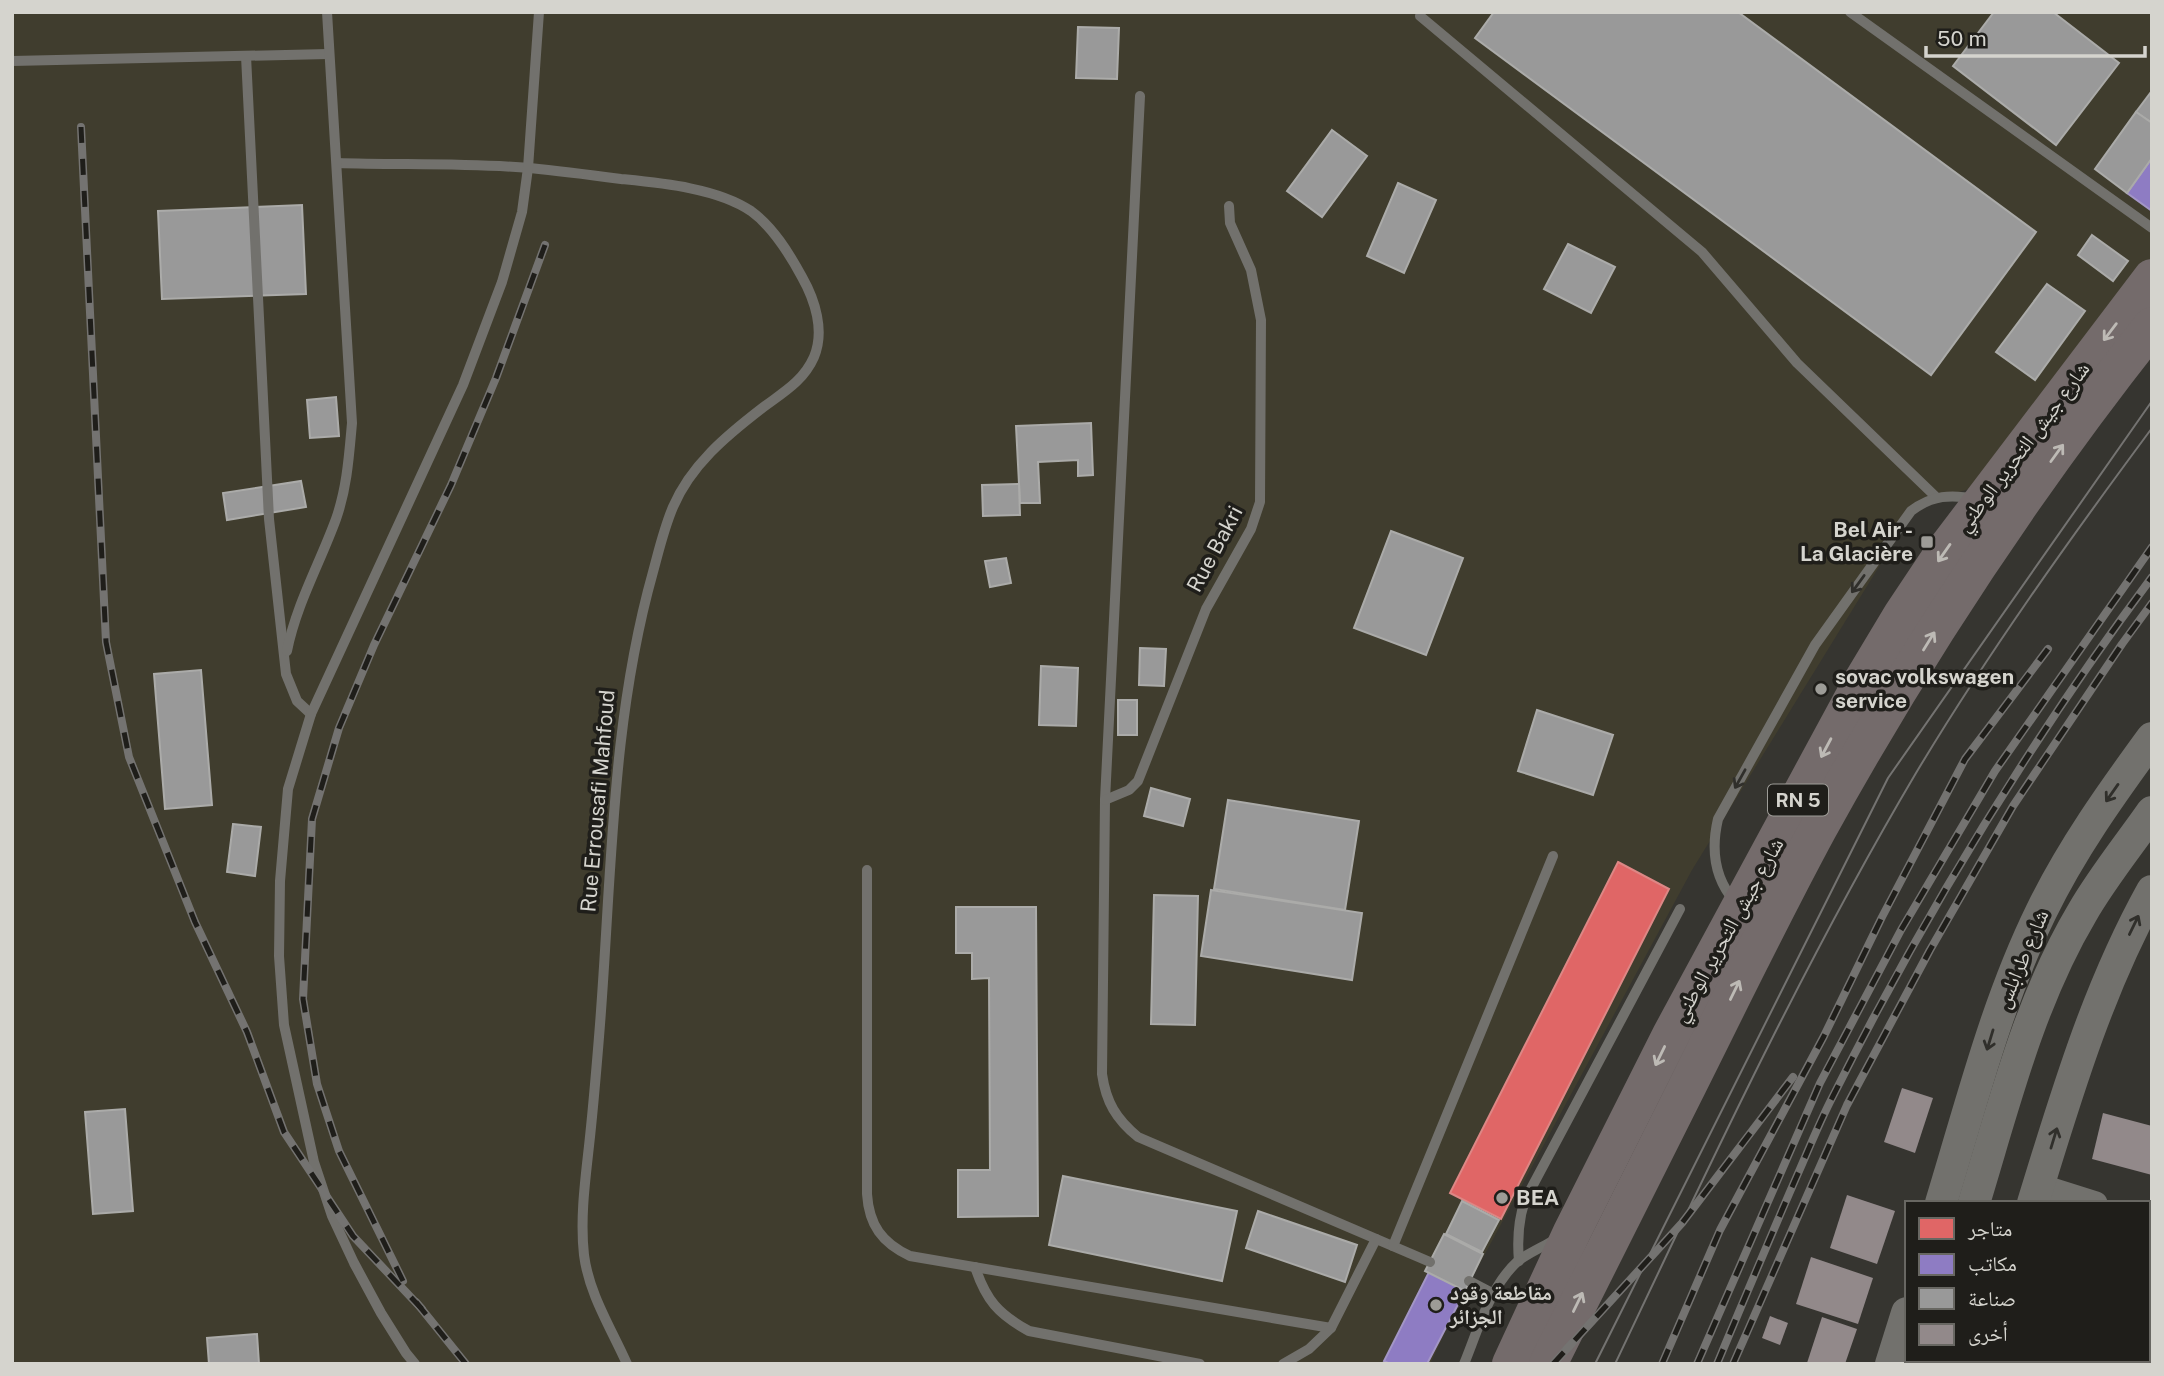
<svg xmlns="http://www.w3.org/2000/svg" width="2164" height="1376" viewBox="0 0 2164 1376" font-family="'Public Sans','Noto Naskh Arabic',sans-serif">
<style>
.built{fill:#403d2e}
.shops{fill:#e06666;stroke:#dd8785;stroke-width:2}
.offices{fill:#8e7cc3;stroke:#a396c6;stroke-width:2}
.industry{fill:#999;stroke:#ababa9;stroke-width:2}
.building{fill:#92898a}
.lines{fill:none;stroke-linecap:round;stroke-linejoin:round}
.lane{stroke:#72716d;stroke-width:10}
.street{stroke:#72716d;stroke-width:23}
.secondary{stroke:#72716d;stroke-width:32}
.highway{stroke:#746b6b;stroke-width:38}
.tram{stroke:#747371;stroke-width:2}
.rail-casing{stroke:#747371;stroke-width:8}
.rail{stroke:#1f1e1a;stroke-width:5;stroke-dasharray:16;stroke-linecap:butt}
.oneway{stroke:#bdbab5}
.oneway2{stroke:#302f2b}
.poi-dot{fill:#9d9c97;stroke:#1f1e1a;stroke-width:2.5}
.labels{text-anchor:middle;stroke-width:7;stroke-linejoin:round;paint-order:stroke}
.shield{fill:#1f1e1a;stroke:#9e9d98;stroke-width:2}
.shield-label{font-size:19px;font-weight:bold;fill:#d5d4ce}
.street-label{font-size:21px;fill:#d5d4ce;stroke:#1f1e1a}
.poi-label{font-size:21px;font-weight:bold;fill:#d5d4ce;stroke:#1f1e1a;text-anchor:start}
</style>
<rect width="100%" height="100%" fill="#363530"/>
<!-- built -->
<polygon class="built" points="12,12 2152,12 2152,276 2001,479 1917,505 1692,870 1465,1291 1430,1364 12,1364"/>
<!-- shops -->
<polygon class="shops" points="1618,862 1669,889 1501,1219 1450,1193"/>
<!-- offices -->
<g class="offices">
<polygon points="2152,158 2152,211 2127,193"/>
<polygon points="1429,1272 1465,1291 1427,1364 1390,1364 1384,1361"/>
</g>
<!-- industry -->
<g class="industry">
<polygon points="1494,12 1738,12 2036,232 1931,375 1475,38"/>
<polygon points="1994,12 2053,12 2119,63 2056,145 1953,66"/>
<polygon points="1078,27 1119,28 1117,79 1076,78"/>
<polygon points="2151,92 2152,92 2152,123 2136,112"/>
<polygon points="2136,112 2152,123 2152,158 2127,193 2095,169"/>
<polygon points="1332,130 1367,156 1322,217 1287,191"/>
<polygon points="1398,183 1436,200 1404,273 1367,256"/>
<polygon points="302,205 306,294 162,299 158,211"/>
<polygon points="2092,235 2128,261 2113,281 2078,255"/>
<polygon points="1568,244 1615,267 1591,313 1544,289"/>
<polygon points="2047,284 2085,311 2035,380 1996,352"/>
<polygon points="336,397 339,436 310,438 307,400"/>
<polygon points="1091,423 1093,475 1078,476 1078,460 1038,462 1040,503 1020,503 1016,426"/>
<polygon points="301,481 306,507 227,520 223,493"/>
<polygon points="1019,484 1020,515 983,516 982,485"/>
<polygon points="1391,531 1463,558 1426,655 1354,628"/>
<polygon points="1006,558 1011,583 990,587 985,561"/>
<polygon points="1140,648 1166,649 1164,686 1139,685"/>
<polygon points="1041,666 1078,668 1076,726 1039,725"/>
<polygon points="201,670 212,805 165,809 154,674"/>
<rect x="1118" y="700" width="19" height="35"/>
<polygon points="1537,710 1613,735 1593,795 1518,771"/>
<polygon points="1151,788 1190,799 1183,826 1144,816"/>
<polygon points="1228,800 1359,821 1345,910 1214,889"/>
<polygon points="233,824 261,827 255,876 227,872"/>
<polygon points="1211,890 1362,913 1352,980 1201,956"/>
<polygon points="1154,895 1198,896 1195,1025 1151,1024"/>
<polygon points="956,907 1036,907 1038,1216 958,1217 958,1170 990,1170 989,978 972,979 972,953 956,953"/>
<polygon points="125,1109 133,1211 93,1214 85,1112"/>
<polygon points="1063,1176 1237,1211 1222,1281 1049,1245"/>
<polygon points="1462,1201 1499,1220 1482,1252 1446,1234"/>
<polygon points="1258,1211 1357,1245 1345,1282 1246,1248"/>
<polygon points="1444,1234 1483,1254 1465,1291 1425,1271"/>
<polygon points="257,1334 259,1364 209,1364 207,1338"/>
</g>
<!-- building -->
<g class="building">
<polygon points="1902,1088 1933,1098 1915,1153 1884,1142"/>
<polygon points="2103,1113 2152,1126 2152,1175 2092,1159"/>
<polygon points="1847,1195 1895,1211 1877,1264 1830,1248"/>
<polygon points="1811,1257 1873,1278 1858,1324 1796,1304"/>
<polygon points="2148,1299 2152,1300 2152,1364 2072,1364 2073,1360 2148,1360"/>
<polygon points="1770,1316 1788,1323 1780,1345 1762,1338"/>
<polygon points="1822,1317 1857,1329 1845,1364 1807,1363"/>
</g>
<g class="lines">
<!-- lane -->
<g class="lane">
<polyline points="1850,12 2152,228"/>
<polyline points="1420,16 1702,252 1797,363 1936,497"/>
<polyline points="246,56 269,519 286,674 297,701 311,714"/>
<polyline points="12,61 328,54"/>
<path d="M1140,96L1105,800L1102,1074C1106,1102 1116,1119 1138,1137L1430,1262"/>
<path d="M337,163C401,165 466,163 530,168C560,171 591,175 621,179C661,183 717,188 751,211C773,227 789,253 802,277C815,300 825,331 814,357C803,382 782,393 761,409C726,436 691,465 673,507C664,528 659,550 653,572C610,725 612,880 599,1037C596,1074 593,1110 589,1146C585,1182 580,1219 584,1255C589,1294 611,1328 627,1364"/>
<path d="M287,651C296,605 320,563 336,519C347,488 349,456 352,423L327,12"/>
<polyline points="1105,800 1129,790 1138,781 1206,609 1251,529 1260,502 1261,320 1251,270 1230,223 1229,206"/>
<path d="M867,870V1194C869,1225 882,1243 910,1256L1331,1328"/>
<path d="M1735,902C1714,878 1711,849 1718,819L1815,645L1911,511C1932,495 1951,494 1976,499"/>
<polyline points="1393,1246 1553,856"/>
<path d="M1519,1261C1517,1239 1518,1221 1525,1200L1680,909"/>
<path d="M975,1267C986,1300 998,1314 1029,1331L1200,1364"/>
<polyline points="1469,1281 1494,1294"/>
<polyline points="415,1364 406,1353 381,1313 354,1263 332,1216 314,1162 284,1025 279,956 280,881 288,789 311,714 463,385 502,282 522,212 528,168 539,12"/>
<polyline points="1283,1364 1309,1349 1331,1328 1376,1239"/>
<path d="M1464,1364C1478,1330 1490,1286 1518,1261C1530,1252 1544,1246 1557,1239"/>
</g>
<!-- street -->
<g class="street">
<polyline points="2039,1185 2096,1203"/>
<polyline points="2148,1219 2152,1220"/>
</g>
<!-- secondary -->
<g class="secondary">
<path d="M1941,1203C1971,1105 1996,1004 2041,912C2071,850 2111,794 2152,738"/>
<path d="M1974,1203C2004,1105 2029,1002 2082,913C2102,878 2129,845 2152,812"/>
<path d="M2033,1203C2066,1096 2097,990 2152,891"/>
<polyline points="1891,1364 1907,1313"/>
<polyline points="1925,1364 1926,1360"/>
<polyline points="1976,1364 1977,1360"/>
</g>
<!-- highway -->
<g class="highway">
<polyline points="1511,1364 1572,1232 1671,1035 1863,680 1902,615 1944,552 2152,278"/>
<path d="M1548,1364C1593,1273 1639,1184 1684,1093C1728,1005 1771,916 1818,829C1915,653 2027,484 2152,326"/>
</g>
<!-- tram -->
<g class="tram">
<polyline points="1595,1364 1888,778 2152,401"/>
<path d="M1615,1364C1710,1164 1803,964 1916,773C1988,653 2069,540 2152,428"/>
</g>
<defs>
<g id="rail">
<polyline points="81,127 106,642 129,757 195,922 247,1032 284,1132 353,1236 422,1309"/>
<polyline points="403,1281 339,1151 317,1084 303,999 312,819 339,728 374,645 451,485 496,378 545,245"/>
<polyline points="416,1302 466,1364"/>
<polyline points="1553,1364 1682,1223 1793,1077"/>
<polyline points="1662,1364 1720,1230 1824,1036 1882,917 1965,759 2048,649"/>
<polyline points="1697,1364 1820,1083 1901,930 1995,771 2152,547"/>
<path d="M1717,1364C1743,1302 1769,1240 1796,1178C1808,1151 1819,1123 1833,1096C1924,915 2031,740 2152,577"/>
<polyline points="1733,1364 1847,1105 1930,950 2013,806 2122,644 2152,603"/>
</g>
</defs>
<!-- rail casing -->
<use href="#rail" class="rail-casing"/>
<!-- rail -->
<use href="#rail" class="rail"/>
</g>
<!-- one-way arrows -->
<defs><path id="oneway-shaft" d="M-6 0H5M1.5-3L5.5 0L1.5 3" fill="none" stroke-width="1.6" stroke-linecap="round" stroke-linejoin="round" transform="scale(1.75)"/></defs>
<g class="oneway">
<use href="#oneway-shaft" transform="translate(2110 332) rotate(127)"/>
<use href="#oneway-shaft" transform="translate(2057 453) rotate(-54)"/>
<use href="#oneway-shaft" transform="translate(1944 553) rotate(125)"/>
<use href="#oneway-shaft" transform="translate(1929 641) rotate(-58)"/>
<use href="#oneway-shaft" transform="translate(1826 748) rotate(118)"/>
<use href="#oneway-shaft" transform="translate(1735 990) rotate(-64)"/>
<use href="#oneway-shaft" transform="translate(1660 1056) rotate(116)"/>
<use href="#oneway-shaft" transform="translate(1578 1302) rotate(-64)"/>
</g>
<g class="oneway2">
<use href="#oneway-shaft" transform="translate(1858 584) rotate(126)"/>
<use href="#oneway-shaft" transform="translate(1740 779) rotate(119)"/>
<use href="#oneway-shaft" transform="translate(2112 793) rotate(125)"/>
<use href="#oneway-shaft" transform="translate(2134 925) rotate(-64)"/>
<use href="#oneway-shaft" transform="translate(1990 1040) rotate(107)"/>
<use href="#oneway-shaft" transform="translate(2054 1138) rotate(-73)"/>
</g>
<!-- markers -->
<g class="poi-dot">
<rect x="1920" y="535" width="14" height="14" rx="3.5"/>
<circle cx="1821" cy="689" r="7"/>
<circle cx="1502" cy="1198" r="7"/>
<circle cx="1436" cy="1305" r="7"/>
</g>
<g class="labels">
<!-- shield labels -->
<rect class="shield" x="1768" y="784.5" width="60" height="31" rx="5"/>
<g class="shield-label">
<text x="1798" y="807">RN 5</text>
</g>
<!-- street labels -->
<g class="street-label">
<text transform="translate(2023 447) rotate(-53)" y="7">شارع جيش التحرير الوطني</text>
<text transform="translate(1215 549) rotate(-62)" y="7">Rue Bakri</text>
<text transform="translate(598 801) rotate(-85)" y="7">Rue Errousafi Mahfoud</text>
<text transform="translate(1728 930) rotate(-61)" y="7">شارع جيش التحرير الوطني</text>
<text transform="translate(2022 959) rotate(-67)" y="7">شارع طرابلس</text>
</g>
<!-- poi labels -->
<g class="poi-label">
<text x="1913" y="537" text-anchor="end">Bel Air -<tspan x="1913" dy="24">La Glacière</tspan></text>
<text x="1835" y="684">sovac volkswagen<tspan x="1835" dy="24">service</tspan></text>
<text x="1516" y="1205">BEA</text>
<text x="1450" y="1300">مقاطعة وقود<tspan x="1450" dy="24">الجزائر</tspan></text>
</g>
</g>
<!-- border -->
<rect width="2164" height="1376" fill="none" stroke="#d5d4ce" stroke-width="28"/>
<!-- legend -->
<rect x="1905" y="1201" width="245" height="161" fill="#1f1e1a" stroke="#686762" stroke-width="2"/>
<rect x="1919" y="1218" width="35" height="21" fill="#e06666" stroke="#686762" stroke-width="2"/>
<text x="1968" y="1236" font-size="21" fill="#d5d4ce">متاجر</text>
<rect x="1919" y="1254" width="35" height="21" fill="#8e7cc3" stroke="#686762" stroke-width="2"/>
<text x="1968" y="1271" font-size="21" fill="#d5d4ce">مكاتب</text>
<rect x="1919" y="1288" width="35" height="21" fill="#999999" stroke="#686762" stroke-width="2"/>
<text x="1968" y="1306" font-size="21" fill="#d5d4ce">صناعة</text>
<rect x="1919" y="1324" width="35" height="21" fill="#92898a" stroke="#686762" stroke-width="2"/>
<text x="1968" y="1341" font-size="21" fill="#d5d4ce">أخرى</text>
<!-- scale -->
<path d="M1926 46v10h219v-10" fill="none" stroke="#d5d4ce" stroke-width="3.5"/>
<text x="1937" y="46" font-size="21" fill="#d5d4ce" stroke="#1f1e1a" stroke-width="5" paint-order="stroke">50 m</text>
</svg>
